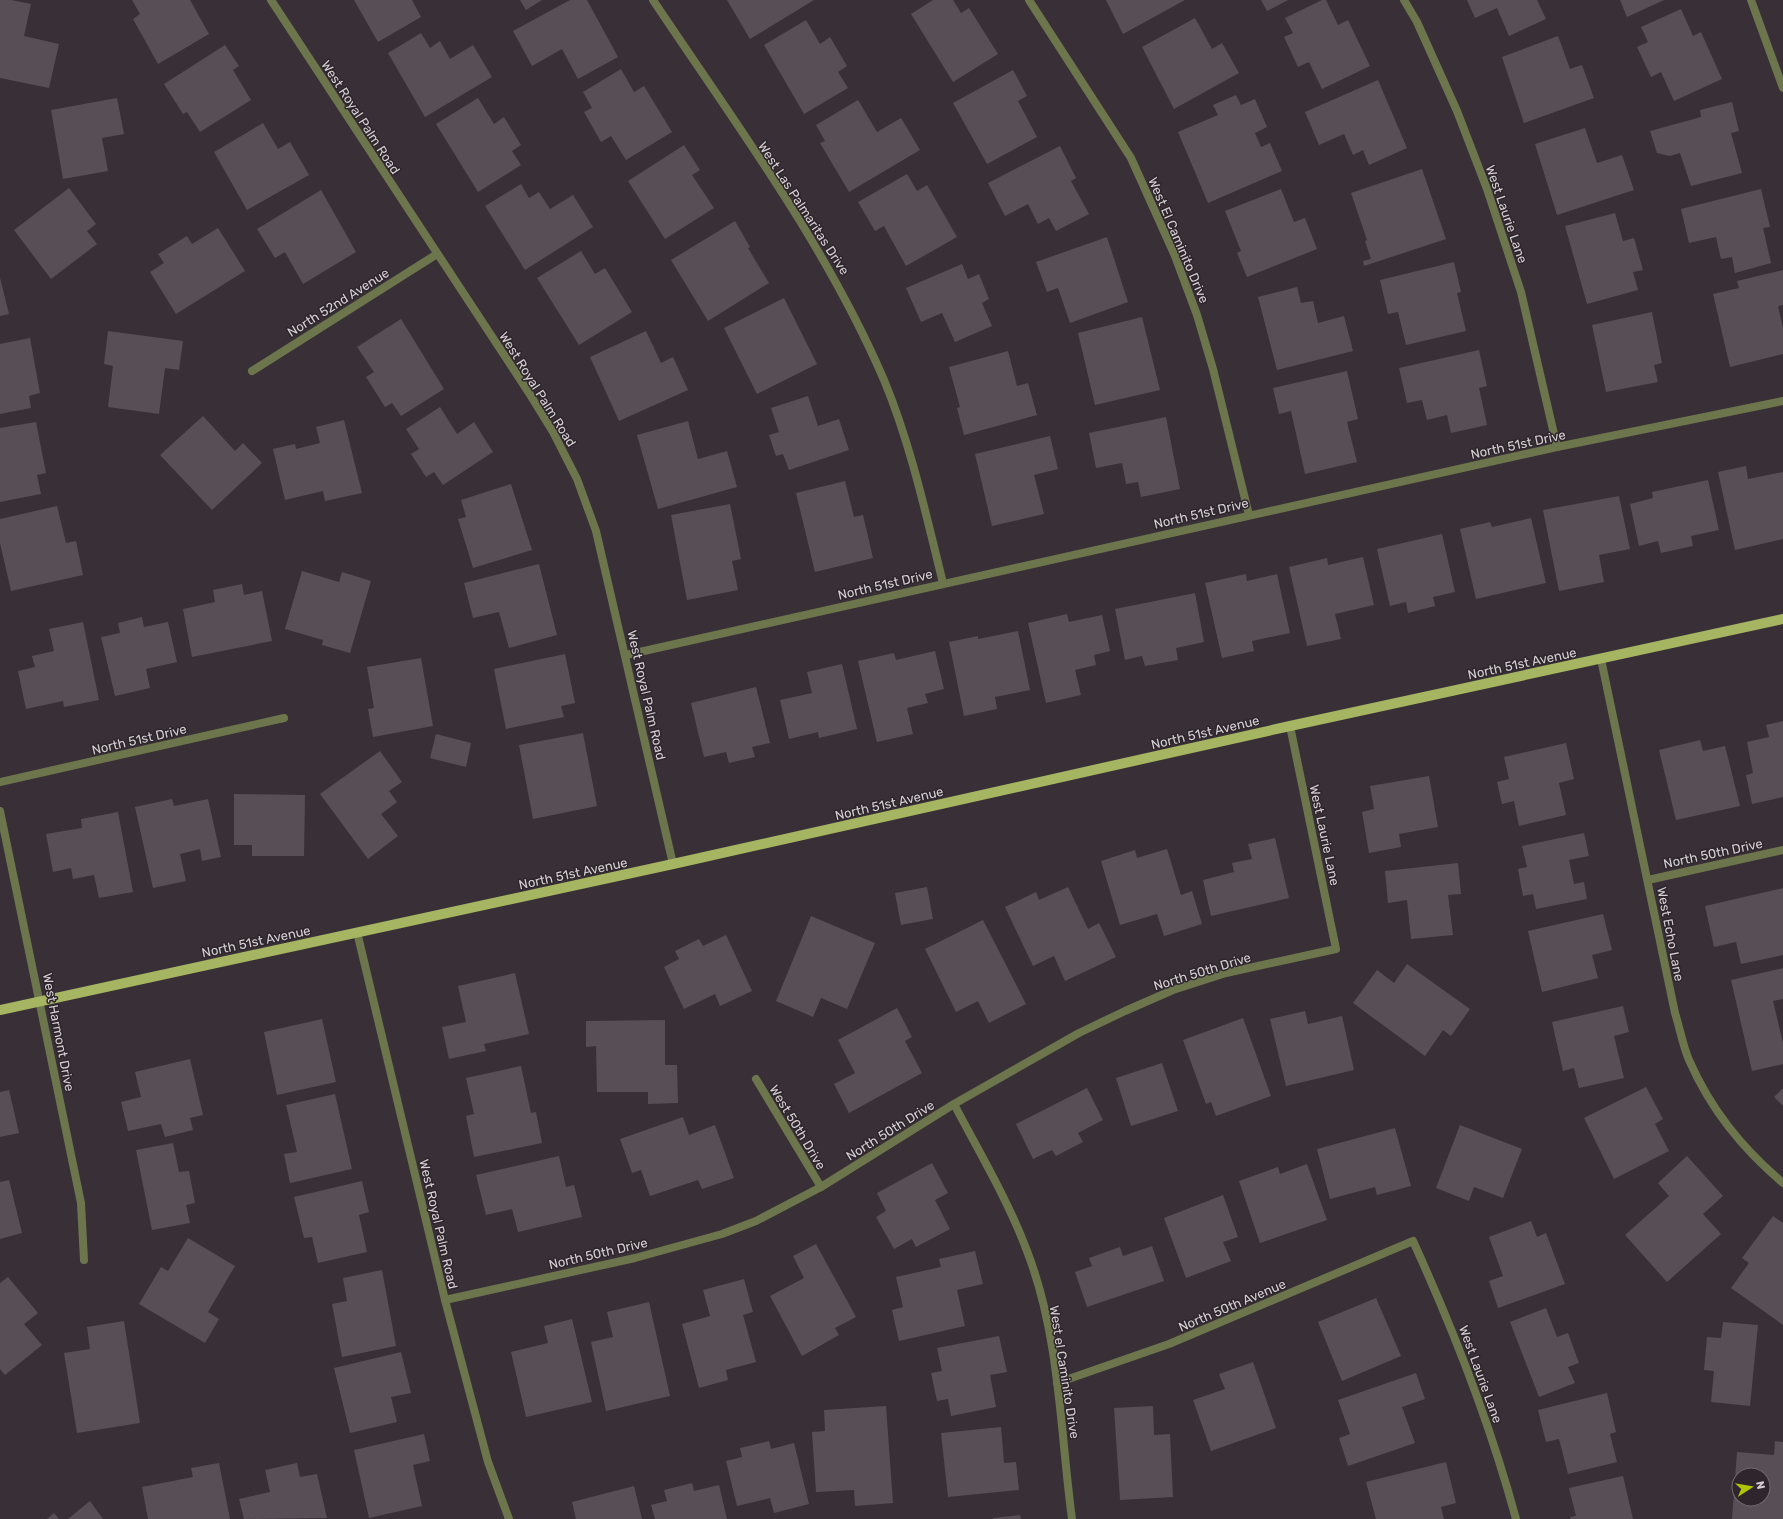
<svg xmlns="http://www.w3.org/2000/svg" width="1783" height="1519" viewBox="0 0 1783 1519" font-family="Rubik,sans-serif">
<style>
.building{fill:#584f56;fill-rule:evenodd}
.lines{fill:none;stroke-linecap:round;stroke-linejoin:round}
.minor{stroke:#6d754d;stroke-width:8}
.primary{stroke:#a6b561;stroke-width:10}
.labels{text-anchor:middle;stroke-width:3;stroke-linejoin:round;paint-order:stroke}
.street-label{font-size:13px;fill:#d5d0d4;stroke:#2e262c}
</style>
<rect width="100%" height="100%" fill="#383036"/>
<!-- building -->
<g class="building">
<polygon points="0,0 11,0 31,4 24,36 59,44 49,88 0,78"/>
<polygon points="132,0 190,0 209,34 158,64 133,19 140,14"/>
<polygon points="354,0 412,0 421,17 378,42"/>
<polygon points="520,0 542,0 526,10"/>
<polygon points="570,0 587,0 618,57 578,79 562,49 532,66 513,31"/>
<polygon points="727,0 814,0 750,39"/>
<polygon points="933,0 953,0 961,13 969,8 998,54 953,82 911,14"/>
<polygon points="1106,0 1185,0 1123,34"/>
<polygon points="1261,0 1288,0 1267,11"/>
<polygon points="1322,0 1326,0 1338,25 1348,20 1370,66 1322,89 1309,62 1298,67 1284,37 1293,33 1285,18"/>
<polygon points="1467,0 1537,0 1546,19 1509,36 1497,8 1475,18"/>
<polygon points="1620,0 1664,0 1627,17"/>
<polygon points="1681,9 1693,36 1701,32 1722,79 1674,101 1661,72 1651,77 1637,47 1648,42 1641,27"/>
<polygon points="1195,18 1212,49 1222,43 1239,73 1174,109 1142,47"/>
<polygon points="806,20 820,44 830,37 847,66 838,72 848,88 804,114 764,45"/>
<polygon points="421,33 430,48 440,41 450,59 473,45 492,77 425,117 388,53"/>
<polygon points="1558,36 1570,69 1582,65 1594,98 1524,123 1502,57"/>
<polygon points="225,45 239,66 233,70 251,100 200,132 187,112 183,114 164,84"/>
<polygon points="621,69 634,92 644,86 672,132 626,160 611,136 601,142 584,112 592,108 583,92"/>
<polygon points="1013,70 1027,96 1018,101 1037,137 987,164 953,103"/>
<polygon points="1378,80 1407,148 1369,165 1363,150 1353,155 1344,134 1319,145 1305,112"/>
<polygon points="1236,95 1241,105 1255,99 1267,127 1255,133 1261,147 1270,143 1282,171 1208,203 1178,132 1218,115 1213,105"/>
<polygon points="117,98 124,134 102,138 108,171 63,179 51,110"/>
<polygon points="478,98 494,124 504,117 521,145 512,151 521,165 478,192 436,124"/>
<polygon points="858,100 877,132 901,118 920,150 849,192 820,143 825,141 816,125"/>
<polygon points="1732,102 1739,131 1731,133 1742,173 1691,186 1680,153 1670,156 1657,153 1650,131 1701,117 1700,110"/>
<polygon points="263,123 278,149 290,142 309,175 247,210 214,152"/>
<polygon points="1585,128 1597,163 1622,155 1634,190 1557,215 1535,144"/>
<polygon points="684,145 700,170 692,175 714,208 665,239 628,181"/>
<polygon points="1060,146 1076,178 1071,181 1089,214 1056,231 1049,218 1038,224 1028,204 1005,216 988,183"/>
<polygon points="1422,169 1446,239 1364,266 1363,261 1371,259 1365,241 1367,240 1351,193"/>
<polygon points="907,174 917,191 927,185 957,237 906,266 884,226 875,231 858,202"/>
<polygon points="521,184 529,198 539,192 550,209 573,195 593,227 525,270 485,206"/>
<polygon points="69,188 96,224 87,231 97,244 51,279 14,230"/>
<polygon points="1281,189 1294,222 1305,218 1317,249 1247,277 1237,253 1241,251 1225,211"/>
<polygon points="1761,189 1770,227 1763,228 1771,263 1735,273 1732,257 1721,259 1716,237 1689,243 1681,209"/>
<polygon points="321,190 356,252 303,284 285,252 275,258 257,229"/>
<polygon points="1615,213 1623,241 1634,238 1643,270 1633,272 1638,290 1587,304 1565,226"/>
<polygon points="735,221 750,247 748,248 769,283 708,321 671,260"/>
<polygon points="218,228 245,271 176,314 150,272 164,263 158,254 187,236 192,244"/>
<polygon points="1107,237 1128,302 1070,323 1058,288 1047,292 1036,262"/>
<polygon points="581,251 595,274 605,268 632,312 579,345 537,278"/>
<polygon points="1454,262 1461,292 1457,293 1466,331 1406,345 1398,312 1388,314 1380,280"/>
<polygon points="962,264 968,279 979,274 989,299 982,303 992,326 955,342 942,313 921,322 906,288"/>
<polygon points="1783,270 1783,305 1778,306 1783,328 1783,354 1730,367 1713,294 1739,288 1737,281"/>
<polygon points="0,278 9,314 0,316"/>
<polygon points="1297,287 1301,303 1313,301 1318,323 1344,316 1353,351 1277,370 1258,297"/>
<polygon points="784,298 817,364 757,394 724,328"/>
<polygon points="1652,312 1662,363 1654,365 1658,382 1606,392 1592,325"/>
<polygon points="1142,317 1160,390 1095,405 1078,333"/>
<polygon points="401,319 444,389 401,416 392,403 385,407 366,377 374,372 357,347"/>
<polygon points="108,331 183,341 179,370 165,368 159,414 108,407 113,366 104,364"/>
<polygon points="646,331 661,363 673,357 688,390 619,421 590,357"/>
<polygon points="30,338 40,393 29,396 31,408 0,414 0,344"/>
<polygon points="1479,350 1487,386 1479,388 1487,425 1451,433 1447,415 1427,420 1422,400 1407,403 1399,368"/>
<polygon points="1008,351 1017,386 1028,383 1037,415 964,435 957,408 960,407 949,367"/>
<polygon points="1347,371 1358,419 1347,422 1357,462 1305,474 1291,411 1279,414 1273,388"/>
<polygon points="808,396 818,426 839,419 849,450 789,470 783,454 776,456 769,435 779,432 771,408"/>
<polygon points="440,407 457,434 474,422 493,452 443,485 434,472 426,477 411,454 419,449 406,429"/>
<polygon points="203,416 235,451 243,443 262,463 212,510 160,455"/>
<polygon points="1166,417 1180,489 1141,497 1138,482 1126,484 1122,463 1096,468 1089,433"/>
<polygon points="344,420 362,493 325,501 323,491 285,500 273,449 295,444 296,449 320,443 316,427"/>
<polygon points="688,421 698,459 727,451 737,487 658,509 637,435"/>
<polygon points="36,422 46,473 37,475 41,494 0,502 0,428"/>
<polygon points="1050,436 1058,469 1034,475 1044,514 992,526 975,454"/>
<polygon points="1746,466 1748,479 1783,472 1783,539 1735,550 1718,472"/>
<polygon points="1708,480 1719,530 1691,536 1693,546 1661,553 1658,541 1639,546 1630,504 1653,498 1652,492"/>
<polygon points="845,481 854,517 863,515 873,558 815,572 796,493"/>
<polygon points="511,484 532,550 473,568 458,519 466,517 461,500"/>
<polygon points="1619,496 1630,549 1599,555 1604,582 1559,591 1543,510"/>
<polygon points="730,504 741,559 732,561 738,590 687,600 671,515"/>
<polygon points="57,506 66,543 76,541 83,575 11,591 0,543 0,519"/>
<polygon points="1531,518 1546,583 1476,599 1460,529 1490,522 1492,527"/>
<polygon points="1442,534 1455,592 1433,597 1435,606 1408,613 1406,602 1390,606 1377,549"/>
<polygon points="1363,557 1374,605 1335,614 1341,639 1307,646 1289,567 1327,558 1328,565"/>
<polygon points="539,564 557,635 509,648 499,612 473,618 464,583"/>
<polygon points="302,571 339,582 342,572 371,581 350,653 322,645 323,640 285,629"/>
<polygon points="1246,574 1247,581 1277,574 1290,633 1252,641 1254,651 1222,658 1205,583"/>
<polygon points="242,584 244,595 262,591 272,641 192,657 183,609 215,602 213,590"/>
<polygon points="1195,593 1204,642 1176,648 1178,660 1145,666 1142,656 1125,660 1115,609"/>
<polygon points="1067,614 1069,622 1102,615 1110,651 1094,655 1096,665 1075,670 1081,695 1046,703 1028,623"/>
<polygon points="142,617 144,627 168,622 177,662 146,669 150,688 115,696 101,637 120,633 118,623"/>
<polygon points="83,622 99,700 64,707 63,701 26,709 18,671 35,667 32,656 54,651 49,629"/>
<polygon points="1018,631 1030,690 995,697 997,709 964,716 949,642 978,636 978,639"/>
<polygon points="935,651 944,689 925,694 928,703 907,708 913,734 877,742 858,661 894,653 896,660"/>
<polygon points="565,654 575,703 561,706 564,717 506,729 494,669"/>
<polygon points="421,658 433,726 373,737 368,709 374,708 367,667"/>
<polygon points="842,664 857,729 819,738 818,732 789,739 780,700 812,693 807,672"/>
<polygon points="756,687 770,743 752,747 755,757 729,763 726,752 704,757 691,703"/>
<polygon points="1783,721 1783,797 1752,804 1746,775 1753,773 1747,742 1769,737 1766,725"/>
<polygon points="583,733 597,806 533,819 519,745"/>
<polygon points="436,734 471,743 466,767 430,758"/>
<polygon points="1700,740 1703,751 1725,746 1740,806 1676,820 1659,750"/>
<polygon points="1566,743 1574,779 1559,783 1566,815 1519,826 1514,801 1502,804 1497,782 1509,779 1504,757"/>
<polygon points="380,751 402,782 389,791 397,802 381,814 398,836 368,859 320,794"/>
<polygon points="1429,776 1438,827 1399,834 1401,847 1369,853 1362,812 1374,809 1370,786"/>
<polygon points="234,794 305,795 304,856 252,856 252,845 234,845"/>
<polygon points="172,799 174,806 208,799 221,857 202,861 200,849 180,854 186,881 153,888 135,807"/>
<polygon points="118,812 133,892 99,898 94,875 73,879 71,868 53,872 46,834 82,828 81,819"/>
<polygon points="1584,833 1589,856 1569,860 1574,884 1584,882 1587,899 1536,909 1533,894 1523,896 1518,869 1527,867 1522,846"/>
<polygon points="1275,838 1289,898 1211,916 1203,880 1234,872 1232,863 1252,859 1248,844"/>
<polygon points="1167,849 1181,895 1192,891 1202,924 1164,936 1157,914 1120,925 1101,861 1135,850 1137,858"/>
<polygon points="1458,863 1461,894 1448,895 1453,935 1411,939 1407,900 1388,903 1385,871"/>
<polygon points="927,887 933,919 901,925 895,893"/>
<polygon points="1068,887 1088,929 1099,923 1116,957 1065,981 1054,956 1033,966 1005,907 1036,892 1039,900"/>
<polygon points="1783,888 1783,955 1741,964 1736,942 1714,947 1705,906"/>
<polygon points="1603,914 1612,950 1592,955 1598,978 1542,992 1528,931"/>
<polygon points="811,916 875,943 847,1009 821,998 813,1017 776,1001"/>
<polygon points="983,920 1026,1004 989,1023 978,1001 956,1012 925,949"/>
<polygon points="726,935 752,991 720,1006 715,994 684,1009 664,967 679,959 675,951 699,939 703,946"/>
<polygon points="1407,964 1470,1009 1451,1036 1443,1030 1425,1056 1353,1003 1377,970 1394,983"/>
<polygon points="1783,968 1783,999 1773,1001 1783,1043 1783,1064 1752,1071 1731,980"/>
<polygon points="515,973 529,1034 484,1044 486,1051 449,1059 442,1027 466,1022 458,986"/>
<polygon points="1623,1006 1629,1032 1614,1036 1624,1078 1579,1088 1574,1068 1563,1071 1552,1022"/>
<polygon points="897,1008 912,1037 905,1041 922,1073 849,1113 834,1084 855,1073 838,1040"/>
<polygon points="1305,1011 1308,1024 1342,1016 1354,1070 1286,1086 1270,1019"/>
<polygon points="1243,1018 1271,1096 1216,1116 1211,1102 1206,1104 1183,1040"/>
<polygon points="322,1019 336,1082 277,1095 264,1032"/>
<polygon points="665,1020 665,1065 677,1065 678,1103 648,1104 648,1092 597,1092 596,1046 586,1047 586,1021"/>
<polygon points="190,1059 203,1115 190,1118 193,1130 165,1137 161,1124 128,1131 121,1102 141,1097 135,1072"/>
<polygon points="1162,1063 1178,1111 1131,1126 1116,1078"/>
<polygon points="521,1066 531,1113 536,1112 542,1143 474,1157 466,1116 474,1114 466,1078"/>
<polygon points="1646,1087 1663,1119 1655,1124 1669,1151 1614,1179 1584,1118"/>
<polygon points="1087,1088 1103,1120 1078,1133 1083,1142 1056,1156 1052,1150 1033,1159 1016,1124"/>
<polygon points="1783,1088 1783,1106 1774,1097"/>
<polygon points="9,1090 19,1133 0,1137 0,1092"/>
<polygon points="335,1094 352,1169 290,1183 284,1154 297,1152 286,1105"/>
<polygon points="683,1117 689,1135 715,1125 734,1178 702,1189 698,1180 650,1196 641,1170 632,1173 620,1139"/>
<polygon points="1460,1125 1522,1149 1503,1198 1474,1187 1469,1201 1436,1188"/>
<polygon points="1395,1128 1411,1186 1377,1195 1375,1187 1330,1199 1317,1149"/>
<polygon points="173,1143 179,1172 189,1171 195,1203 186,1205 190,1223 152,1230 136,1150"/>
<polygon points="559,1156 566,1187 574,1185 582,1217 518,1232 512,1209 486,1215 476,1175"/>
<polygon points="1687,1156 1723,1196 1703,1214 1721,1234 1667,1282 1625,1235 1669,1196 1658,1183"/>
<polygon points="932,1163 948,1193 935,1200 950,1229 916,1247 912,1239 894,1249 876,1217 886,1211 877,1193"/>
<polygon points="1307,1164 1327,1220 1260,1243 1239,1181 1278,1167 1280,1174"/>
<polygon points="9,1180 22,1233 0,1239 0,1182"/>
<polygon points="362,1181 369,1212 359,1215 367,1252 318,1263 312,1237 304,1238 294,1197"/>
<polygon points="1223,1195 1238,1237 1223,1242 1231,1261 1186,1278 1164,1218"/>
<polygon points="1773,1216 1783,1223 1783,1325 1731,1288 1749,1263 1742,1258"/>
<polygon points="1531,1221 1537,1237 1546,1233 1565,1284 1498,1308 1489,1281 1503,1276 1489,1237"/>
<polygon points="188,1238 235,1266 208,1312 219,1319 205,1343 139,1304 161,1267 168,1271"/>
<polygon points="816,1244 856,1317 835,1328 839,1335 802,1356 770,1296 804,1278 793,1256"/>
<polygon points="1152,1246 1164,1281 1087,1307 1075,1272 1092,1266 1089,1258 1120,1247 1123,1256"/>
<polygon points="975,1251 983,1284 957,1290 965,1326 899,1341 892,1310 903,1307 896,1277 941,1267 939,1259"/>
<polygon points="382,1270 396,1346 342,1357 332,1304 347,1301 343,1278"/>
<polygon points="8,1277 38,1313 24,1324 42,1345 5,1375 0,1369 0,1283"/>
<polygon points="744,1279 753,1312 743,1315 756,1362 726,1370 728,1380 699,1388 682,1324 710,1316 703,1290"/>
<polygon points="1376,1298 1401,1356 1342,1381 1318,1322"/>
<polygon points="649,1302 670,1396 606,1411 591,1342 613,1337 607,1312"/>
<polygon points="1546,1308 1557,1337 1568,1333 1579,1363 1568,1367 1575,1383 1539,1397 1510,1322"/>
<polygon points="572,1319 592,1402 526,1417 511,1352 548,1343 544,1326"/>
<polygon points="124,1321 140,1423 77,1433 64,1353 90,1349 87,1327"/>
<polygon points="1723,1322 1758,1325 1750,1406 1711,1402 1714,1371 1704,1370 1707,1337 1721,1338"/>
<polygon points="999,1336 1007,1372 990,1375 996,1407 951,1416 948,1399 937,1401 931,1373 942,1371 937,1348"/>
<polygon points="401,1352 411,1393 391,1397 397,1422 350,1433 334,1368"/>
<polygon points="1253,1362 1276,1428 1211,1451 1193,1400 1225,1389 1219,1374"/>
<polygon points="1416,1373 1425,1399 1402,1407 1415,1443 1348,1466 1339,1438 1350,1434 1338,1400"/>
<polygon points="1607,1393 1616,1432 1610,1434 1617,1462 1568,1474 1559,1439 1546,1442 1538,1410"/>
<polygon points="886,1406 893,1503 855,1506 854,1490 816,1492 812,1432 825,1431 824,1410"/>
<polygon points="1153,1406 1154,1435 1170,1434 1173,1497 1120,1500 1114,1408"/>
<polygon points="1001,1427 1004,1463 1016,1462 1019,1490 948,1497 941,1433"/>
<polygon points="424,1434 430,1461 413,1465 422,1506 369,1518 354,1450"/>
<polygon points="769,1441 771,1449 794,1443 809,1504 774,1513 770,1498 737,1506 726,1461 742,1457 740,1448"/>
<path d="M1775,1441L1783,1442V1519H1732L1737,1452L1774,1455ZM1739,1475H1763V1499H1739Z"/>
<polygon points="1446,1462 1456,1503 1441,1507 1444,1519 1376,1519 1366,1482"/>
<polygon points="219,1463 230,1519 148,1519 142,1487 193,1477 191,1468"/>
<polygon points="297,1463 300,1477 317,1474 327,1518 244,1519 239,1499 270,1492 265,1470"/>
<polygon points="1623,1476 1633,1519 1571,1519 1570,1517 1576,1516 1569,1488"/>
<polygon points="692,1483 694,1491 719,1485 727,1519 655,1519 651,1505 667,1501 664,1490"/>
<polygon points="634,1486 642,1519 576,1519 572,1502"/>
<polygon points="90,1501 103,1519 68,1519"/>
<polygon points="54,1513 59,1519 47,1519"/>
<polygon points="1020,1515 1021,1519 993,1519 993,1518"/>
</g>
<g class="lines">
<!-- minor -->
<g class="minor">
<polyline points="271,0 529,393 553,432 577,479 596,531 673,864"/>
<path d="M653,0C735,123 825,243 884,380C911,445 926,515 943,583"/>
<polyline points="1029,0 1131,158 1175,256 1197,315 1213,369 1249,515"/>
<polyline points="1404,0 1417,22 1457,111 1487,189 1521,292 1557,447"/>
<polyline points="1751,0 1783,88"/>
<polyline points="252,371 437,254"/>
<polyline points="626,655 1557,447 1783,401"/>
<path d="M1601,659L1675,1013C1680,1029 1683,1046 1689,1060C1711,1110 1742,1148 1783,1183"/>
<polyline points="0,782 284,718"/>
<polyline points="0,811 81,1203 84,1260"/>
<polyline points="1648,880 1783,850"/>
<polyline points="357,932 445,1300 488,1462 509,1519"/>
<polyline points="756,1079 821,1187"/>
<path d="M954,1104C979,1152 1008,1200 1027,1251C1060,1336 1060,1430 1072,1519"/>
<polyline points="445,1300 635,1258 722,1234 756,1221 821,1187 954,1104 1019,1067 1079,1033 1125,1011 1173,990 1226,973 1336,949 1290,726"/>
<path d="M1057,1383L1169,1344L1413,1241C1454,1331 1490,1423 1516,1519"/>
</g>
<!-- primary -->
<polyline class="primary" points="0,1010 673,864 1290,726 1783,619"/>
</g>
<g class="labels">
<!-- street labels -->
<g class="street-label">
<text transform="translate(361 117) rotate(57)" y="5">West Royal Palm Road</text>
<text transform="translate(804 208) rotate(57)" y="5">West Las Palmaritas Drive</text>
<text transform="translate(1507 214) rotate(71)" y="5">West Laurie Lane</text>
<text transform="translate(1179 240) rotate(67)" y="5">West El Caminito Drive</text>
<text transform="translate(338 302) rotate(-32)" y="5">North 52nd Avenue</text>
<text transform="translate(538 389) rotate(58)" y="5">West Royal Palm Road</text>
<text transform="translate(1518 444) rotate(-12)" y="5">North 51st Drive</text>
<text transform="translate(1201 513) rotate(-13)" y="5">North 51st Drive</text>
<text transform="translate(885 584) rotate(-13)" y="5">North 51st Drive</text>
<text transform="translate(1522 663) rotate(-12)" y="5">North 51st Avenue</text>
<text transform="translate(647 695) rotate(77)" y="5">West Royal Palm Road</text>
<text transform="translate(1205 732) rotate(-13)" y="5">North 51st Avenue</text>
<text transform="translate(139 739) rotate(-13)" y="5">North 51st Drive</text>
<text transform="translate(889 803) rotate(-13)" y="5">North 51st Avenue</text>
<text transform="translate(1325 835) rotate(78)" y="5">West Laurie Lane</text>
<text transform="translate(1713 853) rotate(-12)" y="5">North 50th Drive</text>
<text transform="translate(573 873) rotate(-12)" y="5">North 51st Avenue</text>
<text transform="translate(1671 934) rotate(79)" y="5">West Echo Lane</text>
<text transform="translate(256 941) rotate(-12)" y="5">North 51st Avenue</text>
<text transform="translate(1202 971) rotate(-17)" y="5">North 50th Drive</text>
<text transform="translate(59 1032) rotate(79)" y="5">West Harmont Drive</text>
<text transform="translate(798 1127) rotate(59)" y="5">West 50th Drive</text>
<text transform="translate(890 1130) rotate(-32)" y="5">North 50th Drive</text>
<text transform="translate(439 1224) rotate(77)" y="5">West Royal Palm Road</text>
<text transform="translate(598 1253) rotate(-13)" y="5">North 50th Drive</text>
<text transform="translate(1232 1305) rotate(-23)" y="5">North 50th Avenue</text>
<text transform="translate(1065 1372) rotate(81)" y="5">West el Caminito Drive</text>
<text transform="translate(1481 1374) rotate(70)" y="5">West Laurie Lane</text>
</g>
</g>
<!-- north arrow -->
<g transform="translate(1751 1487) rotate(78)"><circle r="19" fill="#2e262c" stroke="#716a6f"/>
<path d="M0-3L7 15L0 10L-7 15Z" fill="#afc506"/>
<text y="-6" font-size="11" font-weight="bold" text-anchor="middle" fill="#d5d0d4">N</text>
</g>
</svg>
